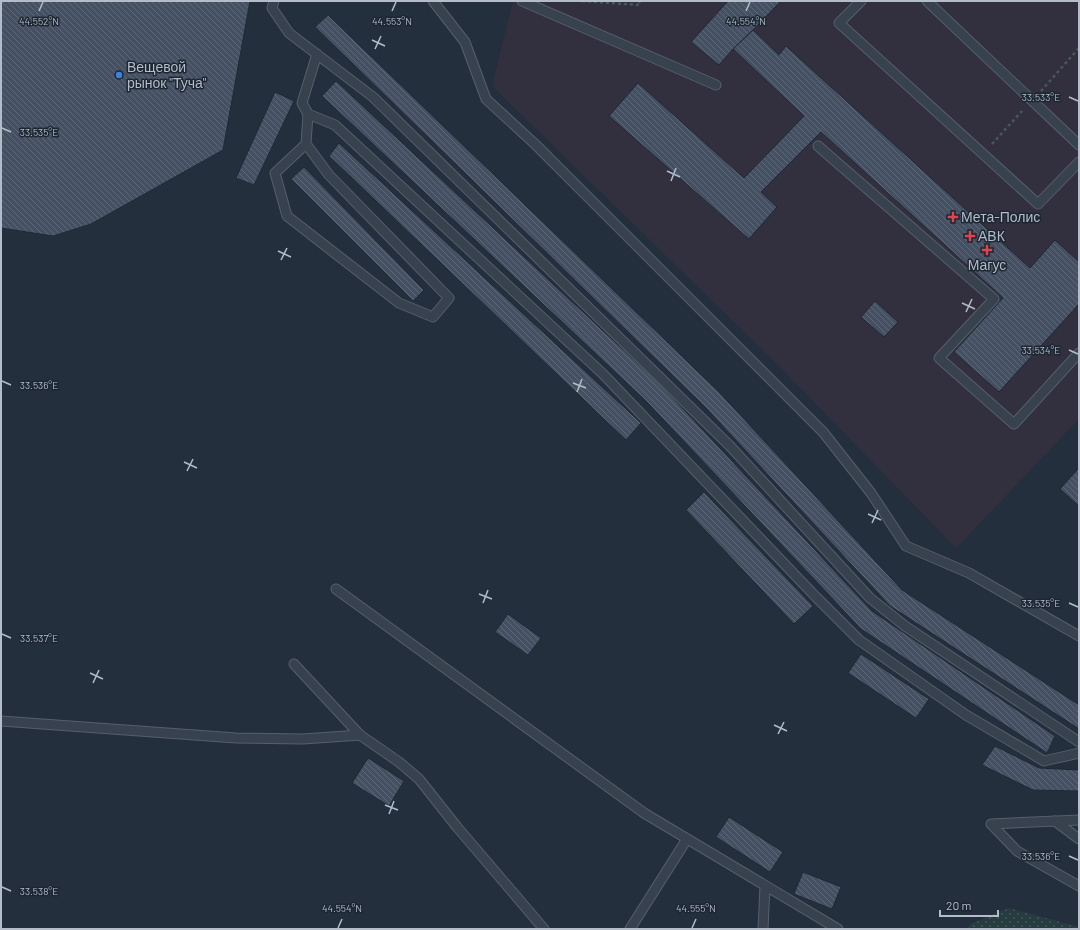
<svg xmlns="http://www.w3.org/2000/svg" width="1080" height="930" viewBox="0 0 1080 930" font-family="Barlow,sans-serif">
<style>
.medical{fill:#32303f}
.garden{fill:url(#garden-dots)}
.building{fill:url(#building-back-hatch);stroke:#1f2835}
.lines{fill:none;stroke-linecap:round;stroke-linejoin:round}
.service-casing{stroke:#565f6c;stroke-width:11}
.path{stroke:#44595c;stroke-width:2.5;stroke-dasharray:3 3;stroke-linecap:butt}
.service{stroke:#38414e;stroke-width:9}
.ticks{fill:none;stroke:#b4bcc9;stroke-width:1.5}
.shop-dot{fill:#3f7fe0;stroke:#1d2633;stroke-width:1.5}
.health-dot{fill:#e0444e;stroke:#1d2633;stroke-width:1.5}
.labels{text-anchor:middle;stroke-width:3;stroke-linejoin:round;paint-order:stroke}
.poi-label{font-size:14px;fill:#b4bcc9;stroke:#1d2633;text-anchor:start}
.ticks-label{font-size:10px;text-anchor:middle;fill:#b4bcc9;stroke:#1d2633;stroke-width:3;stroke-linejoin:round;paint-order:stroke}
</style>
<defs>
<pattern id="garden-dots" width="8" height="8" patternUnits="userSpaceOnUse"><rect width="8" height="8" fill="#263c3f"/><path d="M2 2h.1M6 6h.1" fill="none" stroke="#435659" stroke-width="1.8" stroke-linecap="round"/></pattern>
<pattern id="building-back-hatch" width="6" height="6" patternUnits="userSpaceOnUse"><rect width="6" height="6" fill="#455162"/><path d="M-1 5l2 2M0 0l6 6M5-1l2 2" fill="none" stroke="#5d6877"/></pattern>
</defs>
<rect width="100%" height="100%" fill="#242f3e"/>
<!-- medical -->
<polygon class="medical" points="513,1 1079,1 1079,419 956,548 778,365 492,86"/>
<!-- garden -->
<polygon class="garden" points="1009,908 1079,927 1079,929 967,929 970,924"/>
<!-- building -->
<g class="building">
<polygon points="1,1 250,1 223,150 91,224 53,236 1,228"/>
<polygon points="728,1 781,1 753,30 733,49 719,65 691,42"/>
<polygon points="328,15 719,392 902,590 1079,705 1079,729 890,606 705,407 315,27"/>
<polygon points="753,30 779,55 786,46 1030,268 1055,240 1079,262 1079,304 999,392 954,352 1003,298 821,132 761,192 777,207 749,239 609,116 638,83 744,178 804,116 733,49"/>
<polygon points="336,81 660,384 872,611 1055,736 1047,753 861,629 646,401 322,96"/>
<polygon points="275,92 294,101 254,185 236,178"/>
<polygon points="339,143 641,423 626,440 329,156"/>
<polygon points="304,167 424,290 413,301 291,179"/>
<polygon points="875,301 898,322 884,337 861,317"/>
<polygon points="1079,468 1079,506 1060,489"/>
<polygon points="704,492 813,606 794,624 686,510"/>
<polygon points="508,614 541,638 528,655 495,632"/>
<polygon points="861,654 929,699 916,718 848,673"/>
<polygon points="995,746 1039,768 1079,770 1079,791 1033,790 982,765"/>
<polygon points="368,758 404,781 389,806 352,783"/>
<polygon points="729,817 783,852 770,872 716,837"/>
<polygon points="803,872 841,887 832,909 794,894"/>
</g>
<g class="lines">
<defs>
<g id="service">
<polyline points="274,1 272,8 289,33 373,97 730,446 870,598 905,626 1079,742"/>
<polyline points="433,1 465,42 486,99 536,145 823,432 871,493 906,546 969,573 1079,636"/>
<polyline points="522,1 716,85"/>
<polyline points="861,1 839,23 1038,204 1079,162"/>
<polyline points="927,1 1079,145"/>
<polyline points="317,54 302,103 308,114 335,125 603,374 816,597 859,640 966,715 1044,761 1079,753"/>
<polyline points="306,144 275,173 287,216 399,303 433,317 449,298 329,175 306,144 308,114"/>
<polyline points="818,146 994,299 939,358 1014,424 1079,353"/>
<polyline points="336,589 644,813 838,929"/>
<polyline points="294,664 360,735 399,762 419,779 457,827 544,929"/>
<polyline points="1,721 236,738 303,739 360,735"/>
<polyline points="1079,820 991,824 1017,851 1079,886"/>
<polyline points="1055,821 1079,839"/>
<polyline points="630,929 687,839"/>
<polyline points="763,929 765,886"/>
</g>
</defs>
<!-- service casing -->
<use href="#service" class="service-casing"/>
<!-- path -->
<g class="path">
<polyline points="582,1 640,5 639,1"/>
<polyline points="1041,91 1079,48"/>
<polyline points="992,144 1022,111"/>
</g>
<!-- service -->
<use href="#service" class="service"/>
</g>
<!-- ticks -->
<path class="ticks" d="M39,11L43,2M392,11L396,2M746,11L750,2M372,40L385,46M375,49L381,36M1069,97L1078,101M2,128L11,132M667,171L680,177M671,181L676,168M278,251L291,257M281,260L287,248M962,303L975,309M966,312L972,299M1069,350L1078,354M2,381L11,385M573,383L586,388M577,392L582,379M184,462L197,468M187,471L193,459M868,514L881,520M872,523L878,510M479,594L492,599M483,603L488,590M1069,603L1078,607M2,634L11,638M90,673L103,679M93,683L99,670M774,725L787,731M778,734L784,722M385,805L398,810M389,814L394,801M1069,856L1078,860M2,887L11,891M338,928L342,919M692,928L696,919"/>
<!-- markers -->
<circle class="shop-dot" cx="119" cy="75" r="4"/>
<g class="health-dot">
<path d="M951 211h4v4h4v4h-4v4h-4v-4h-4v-4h4z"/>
<path d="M968 230h4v4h4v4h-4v4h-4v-4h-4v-4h4z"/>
<path d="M985 244h4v4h4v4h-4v4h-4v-4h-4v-4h4z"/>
</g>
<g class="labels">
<!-- poi labels -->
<g class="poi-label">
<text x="127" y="72">Вещевой<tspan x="127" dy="16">рынок "Туча"</tspan></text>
<text x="961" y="222">Мета-Полис</text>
<text x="978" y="241">АВК</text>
<text x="987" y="270" text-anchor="middle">Магус</text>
</g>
</g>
<g class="ticks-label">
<text x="39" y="25">44.552°N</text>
<text x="392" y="25">44.553°N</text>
<text x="746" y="25">44.554°N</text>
<text x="1041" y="101">33.533°E</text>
<text x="39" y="136">33.535°E</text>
<text x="1041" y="354">33.534°E</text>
<text x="39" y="389">33.536°E</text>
<text x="1041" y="607">33.535°E</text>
<text x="39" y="642">33.537°E</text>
<text x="1041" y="860">33.536°E</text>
<text x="39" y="895">33.538°E</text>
<text x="342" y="912">44.554°N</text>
<text x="696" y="912">44.555°N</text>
</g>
<!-- border -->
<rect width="1080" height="930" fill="none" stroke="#b4bcc9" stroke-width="4"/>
<!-- scale -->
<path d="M940 910v6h58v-6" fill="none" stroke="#b4bcc9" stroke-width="2"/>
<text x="946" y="910" font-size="12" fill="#b4bcc9" stroke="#1d2633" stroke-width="3" paint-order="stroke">20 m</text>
</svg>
